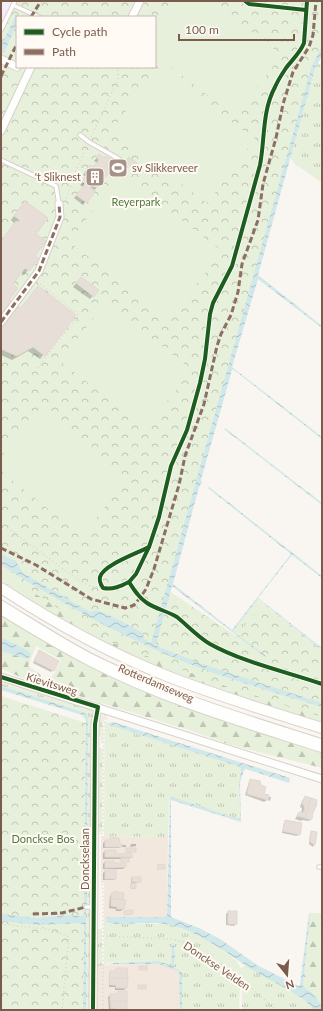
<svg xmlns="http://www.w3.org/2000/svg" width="323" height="1011" viewBox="0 0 323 1011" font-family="Lato,sans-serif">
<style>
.residential{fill:#f2e8de}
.education{fill:#f6eef6}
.grass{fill:url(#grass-tufts)}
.forest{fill:url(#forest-firs)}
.park{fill:url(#park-crowns);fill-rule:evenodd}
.garden{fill:#e7f0db}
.water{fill:url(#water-waves)}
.shadow{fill:#0003}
.building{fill:#e6ded7;stroke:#e2d8d2}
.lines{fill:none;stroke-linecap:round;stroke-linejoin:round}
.lane-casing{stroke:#d7d1cb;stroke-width:5.5}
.street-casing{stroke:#d7d1cb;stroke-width:9}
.secondary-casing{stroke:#d9d2cb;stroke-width:12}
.path{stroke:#dcd5d0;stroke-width:1.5;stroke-dasharray:1 3;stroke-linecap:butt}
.lane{stroke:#fefefd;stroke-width:3.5}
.street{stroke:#fefefd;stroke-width:7}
.secondary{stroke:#fefefd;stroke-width:10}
.quiet{stroke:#8d6e63;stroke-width:3;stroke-dasharray:6 3;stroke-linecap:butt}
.cycleway-casing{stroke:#fffaf3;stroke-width:6}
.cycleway{stroke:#1b5e20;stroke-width:4}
.labels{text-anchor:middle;stroke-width:4;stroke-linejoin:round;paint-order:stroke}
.poi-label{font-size:11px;fill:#7a5c4d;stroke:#fffaf3;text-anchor:start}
.park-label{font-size:11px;fill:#537a41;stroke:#fffaf3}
.street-label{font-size:11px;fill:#7a5c4d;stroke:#fffaf3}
</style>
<defs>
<pattern id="grass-tufts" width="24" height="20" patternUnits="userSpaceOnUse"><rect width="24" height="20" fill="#e7f0db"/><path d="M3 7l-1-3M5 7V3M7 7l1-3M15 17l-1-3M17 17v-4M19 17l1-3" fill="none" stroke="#c0c6b4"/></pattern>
<pattern id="forest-firs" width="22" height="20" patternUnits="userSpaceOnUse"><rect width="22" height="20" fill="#e7f0db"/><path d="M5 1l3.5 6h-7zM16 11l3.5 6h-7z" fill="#c0c6b4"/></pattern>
<pattern id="park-crowns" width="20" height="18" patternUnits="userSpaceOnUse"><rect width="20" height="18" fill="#e7f0db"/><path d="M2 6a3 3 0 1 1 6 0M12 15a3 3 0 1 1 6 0" fill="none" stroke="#c0c6b4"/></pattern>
<pattern id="water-waves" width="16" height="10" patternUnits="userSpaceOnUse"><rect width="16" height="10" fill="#d0e8ea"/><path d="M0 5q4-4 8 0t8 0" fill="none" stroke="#aebfc0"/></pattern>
</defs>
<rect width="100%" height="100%" fill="#f9f5f0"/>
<!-- residential -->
<g class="residential">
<polygon points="101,836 168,837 167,915 164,917 104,917 104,883 101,882"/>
<polygon points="159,963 179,972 181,974 182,1010 93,1010 92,965"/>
</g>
<!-- education -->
<polygon class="education" points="1,1 22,1 1,46"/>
<!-- grass -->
<g class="grass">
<polygon points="316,65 318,65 322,67 322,183 294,163 290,157"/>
<polygon points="1,565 36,586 25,598 1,580"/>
<polygon points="257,599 322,650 322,662 242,638 233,631"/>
<polygon points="1,683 92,710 91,903 89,905 87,904 88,718 86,714 83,712 1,686"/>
<path d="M104,714H107L103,723V743H101V736H98C98,726 97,722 104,714Z"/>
<polygon points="106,721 109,723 109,725 240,767 241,770 239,782 240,818 236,818 173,797 169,800 168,837 104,836 105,724"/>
<polygon points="98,748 103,748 102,831 99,833 99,836 98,836"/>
<polygon points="89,908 91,911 91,1010 86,1010 86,909"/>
<path d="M104,917H107V924H164L171,925L196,934L213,944L237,961L240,967L241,968L246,966C268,979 298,989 314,1010H242V984L240,983L239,1010H182V972L174,968L175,956L174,943H172L171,967L159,961L108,962L107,964H104Z"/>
<polygon points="322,922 322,1006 320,923"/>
<rect x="97" y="929" width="5" height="37"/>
</g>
<!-- forest -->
<g class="forest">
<path d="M36,586L322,707V724C264,705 205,687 149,664C106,646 64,623 25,598Z"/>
<polygon points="1,614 55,647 322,749 322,768 228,744 192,731 47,686 61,660 36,646 28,666 41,675 40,685 1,669 1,651 28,659 27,650 1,637"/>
<polygon points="310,913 322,913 322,922 320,923 322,1006 316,998 303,986"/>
</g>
<!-- park -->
<g class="park">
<path d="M17,1H322V50L313,67L166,589L236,636L259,609L322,658V717L225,686L113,643L1,572V35ZM17,17H155V67H17Z"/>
<polygon points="1,696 86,723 83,1010 1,1010"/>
</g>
<!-- garden -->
<g class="garden">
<polygon points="178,1 212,1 282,55 235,116 155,55 155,31"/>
<polygon points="158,68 255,139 207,203 111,131"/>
<polygon points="121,174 222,251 170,319 69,242"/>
<polygon points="106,302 192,370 146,428 60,361"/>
<polygon points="39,409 127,479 82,536 1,471 1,457"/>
</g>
<!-- water -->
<g class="water">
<polygon points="16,15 21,17 17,17 17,24 4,53 1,52 1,46"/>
<path d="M322,45V56L318,63L322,67L318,65H316L258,275L322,326V328L258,279L232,367L322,437V439L234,370H232L201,480L202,483L199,487L173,584L232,630L291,554L208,488L209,487L322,576V578L292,555L258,598L322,648V650L258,599L233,631L266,656L265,657L172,586L156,644L157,646L205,665L322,703V707C264,689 205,673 150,647C98,624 49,595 1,565V554L16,561L23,573L90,612C93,611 96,610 99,611C104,612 140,630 142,633C144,635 144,637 144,639L151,643L311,69Z"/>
<polygon points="225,428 322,503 322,505 224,429"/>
<polygon points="1,637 27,650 31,654 28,659 1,651"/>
<polygon points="1,686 83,712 86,714 88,718 87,904 84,904 86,720 82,715 1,690"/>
<path d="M113,722L290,778L289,783L246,769L244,770L240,783L241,822L171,800V917L199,928L220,939L257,965L298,986L300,985L309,913L310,915L303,986C310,992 322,1000 322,1010H314C300,992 275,984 256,972C228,955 203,933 170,925C150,920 127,926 106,923L107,917H164L167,915L170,798L173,797L236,818H240V815L239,782L241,770L240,767L109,725V723Z"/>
<polygon points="84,908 86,909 86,1010 83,1010 84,925 79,923 41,925 1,921 1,914 37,918 68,915 82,916 84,915"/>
<polygon points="172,943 174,943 175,956 174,968 182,972 182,1010 180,1010 179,972 159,964 113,964 107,963 159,961 171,966"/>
</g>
<!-- shadow -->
<g class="shadow">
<polygon points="99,155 115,164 83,205 74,198 83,187 80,185 86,177 83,175 87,169 93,168 97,163 94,161"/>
<polygon points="21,206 34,234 33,256 37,259 24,275 21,272 12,284 8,300 1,313 1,241 15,224 11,220"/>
<polygon points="78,281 97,291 90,299 73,287"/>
<polygon points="75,315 40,359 28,351 12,360 1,355 1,329"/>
<polygon points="38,653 53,670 51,672 33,663"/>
<polygon points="250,780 267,800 264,802 245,795 249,782"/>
<polygon points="269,797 271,797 270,801 268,800"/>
<polygon points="305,797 313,809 311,819 309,821 302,820 301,821 295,819 299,813 301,814 302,808 300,807 302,801"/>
<polygon points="286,821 299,834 297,836 282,833 284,823"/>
<polygon points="312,832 316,833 314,845 313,847 309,844 310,834"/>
<polygon points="111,838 121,846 119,848 103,848 103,843 105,841 109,841"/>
<polygon points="131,844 136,844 136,846 130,847"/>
<rect x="122" y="845" width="4" height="2"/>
<polygon points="105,851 115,855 132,857 128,859 127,862 122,862 122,859 103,859 103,853"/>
<polygon points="105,862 113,864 125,864 125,867 123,869 103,869 103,864"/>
<polygon points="105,871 115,878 114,880 103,880 103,873"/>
<polygon points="131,878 140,882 135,883 135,889 130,888 130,885 133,883 131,883"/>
<polygon points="112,894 113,894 122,901 123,909 121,911 116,911 116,909 109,908 110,896"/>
<polygon points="228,912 236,924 234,926 226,925 226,914"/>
<polygon points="117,969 126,988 124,990 115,990 115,987 109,987 109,973 111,972 115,972"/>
<polygon points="119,992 126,1010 109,1010 108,997 110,995 117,995"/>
</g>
<!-- building -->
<g class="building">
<polygon points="99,154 104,158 106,156 116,164 97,188 92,184 90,187 95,191 87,203 76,195 85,184 82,181 88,173 86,171 90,165 93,167 99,160 96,157"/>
<polygon points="129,157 137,163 133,168 125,162"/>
<polygon points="25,201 48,218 36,234 46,241 35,256 39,259 29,271 25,268 13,284 18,288 9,300 12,301 1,315 1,241 16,221 18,222 20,220 14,216"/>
<polygon points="81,277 99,290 94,297 76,283"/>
<polygon points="38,286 76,315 45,356 33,347 17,356 1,349 1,329 18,307 21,308"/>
<polygon points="39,650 59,661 54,671 34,661"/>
<polygon points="250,779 260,781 261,785 266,787 264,794 269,795 268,800 247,794"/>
<polygon points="305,796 311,798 305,818 297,816 299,812 303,813 305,808 304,807 304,805 302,804"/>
<polygon points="311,798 317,800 316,804 317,804 312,815 313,816 311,820 305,818"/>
<polygon points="285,820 302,823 300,835 283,831"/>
<polygon points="311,831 317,832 315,845 310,842"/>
<polygon points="110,837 119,838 120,844 122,844 122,847 105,847 105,840 110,840"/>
<rect x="126" y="848" width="10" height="4"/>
<polygon points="105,850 116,850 116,854 131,853 133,857 105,857"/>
<rect x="121" y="858" width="8" height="4"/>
<polygon points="105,861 114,861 114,863 126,863 126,867 105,868"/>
<polygon points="158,864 165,865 165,869 157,869"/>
<rect x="105" y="870" width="11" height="9"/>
<rect x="132" y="877" width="9" height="5"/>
<polygon points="131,883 136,884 136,888 130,888"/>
<polygon points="114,891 124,893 123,900 111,899 111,893 114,893"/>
<polygon points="111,899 126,900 124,909 117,909 117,907 111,906"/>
<polygon points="127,910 133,910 133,914 124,915 124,911 127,911"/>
<rect x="228" y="911" width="9" height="13"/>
<rect x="139" y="966" width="8" height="4"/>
<polygon points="116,968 127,968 128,978 109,978 110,971 116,971"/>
<polygon points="109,978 128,978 127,988 116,988 116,985 110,985"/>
<rect x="138" y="985" width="8" height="4"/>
<polygon points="118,991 127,991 127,1001 110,1001 110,994 118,994"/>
<polygon points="110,1001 127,1001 127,1010 116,1010 116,1008 111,1009"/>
</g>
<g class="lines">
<defs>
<g id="lane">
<polyline points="13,5 39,17"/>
<polyline points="1,30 15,1"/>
<polyline points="80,135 89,142 119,159"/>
<polyline points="1,160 56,186 59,204"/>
<path d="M1,602C31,620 61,640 92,656C166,693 244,716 322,741"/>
<polyline points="319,867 322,867"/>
<polyline points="86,907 94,907"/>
</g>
<g id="street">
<polyline points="132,17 140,1"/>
<polyline points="1,59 17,67"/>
<polyline points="1,131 31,67"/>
<polyline points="1,322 39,271 60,217 59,204"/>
<polyline points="1,677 322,779"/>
<polyline points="93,1010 95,724 98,707"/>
</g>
<g id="secondary">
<path d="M1,588C53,622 109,653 167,676C218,696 270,712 322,728"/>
<path d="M1,609C30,627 60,645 91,661C164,699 244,722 322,747"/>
</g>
</defs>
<!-- lane casing -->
<use href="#lane" class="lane-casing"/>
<!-- street casing -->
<use href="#street" class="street-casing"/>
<!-- secondary casing -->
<use href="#secondary" class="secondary-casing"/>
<!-- path -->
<g class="path">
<polyline points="91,137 118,80 118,67"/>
<polyline points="65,202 77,167 87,146"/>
<polyline points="38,368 44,359 79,315 39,283"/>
<polyline points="1,523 78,580 92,587 103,588"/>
<polyline points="101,834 103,832 104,724 107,717"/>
<polyline points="102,884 103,886 103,1010"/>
<polyline points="43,915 43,929"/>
<polyline points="1,924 54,930 69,937 62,1010"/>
<polyline points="103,936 170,939 184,942 229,972 250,987 276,1010"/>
</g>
<!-- lane -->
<use href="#lane" class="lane"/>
<!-- street -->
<use href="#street" class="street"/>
<!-- secondary -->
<use href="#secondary" class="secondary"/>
<!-- quiet -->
<g class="quiet">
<polyline points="31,17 41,1"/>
<polyline points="1,76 17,44"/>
<polyline points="1,322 39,271 60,217 59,204"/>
<polyline points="1,548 36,565 91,599 125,608 129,607 134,605 140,598 146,589 154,569 179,485 185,456 204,404 217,346 221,334 231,315 238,292 242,264 258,220 263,184 276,138 283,104 293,72 309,47 313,35 316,1"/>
<polyline points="33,914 62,913 86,907"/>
</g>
<defs>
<g id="cycleway">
<polyline points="245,1 249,4 306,10"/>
<path d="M307,1L304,43C300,53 292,60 286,68C282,74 278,80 275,87C262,111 265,139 260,165L232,266L213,303L210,314L205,359L200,383L187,430L171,466L159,517L149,547L136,574L129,582C134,590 139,598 147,603C156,609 167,611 177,617C188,626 198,637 210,644C242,662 287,672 322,684"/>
<path d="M129,582C121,586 113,590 103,588C101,585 99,581 100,577C103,565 138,553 149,547"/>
<polyline points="1,677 98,707 95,724 93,1010"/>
</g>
</defs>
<!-- cycleway casing -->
<use href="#cycleway" class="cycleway-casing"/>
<!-- cycleway -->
<use href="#cycleway" class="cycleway"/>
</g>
<!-- icons -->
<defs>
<symbol id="stadium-square" viewBox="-11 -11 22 22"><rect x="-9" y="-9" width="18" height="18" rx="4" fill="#a69286" stroke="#fffaf3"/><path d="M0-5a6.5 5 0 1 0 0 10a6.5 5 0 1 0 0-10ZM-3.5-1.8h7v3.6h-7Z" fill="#fff"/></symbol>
<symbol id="building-square" viewBox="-11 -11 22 22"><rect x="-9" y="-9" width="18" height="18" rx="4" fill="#a69286" stroke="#fffaf3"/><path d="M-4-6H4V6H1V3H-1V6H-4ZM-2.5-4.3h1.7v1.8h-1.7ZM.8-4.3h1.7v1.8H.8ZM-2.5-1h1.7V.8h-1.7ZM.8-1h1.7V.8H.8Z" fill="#fff"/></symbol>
</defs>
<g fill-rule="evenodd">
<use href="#stadium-square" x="107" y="157" width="22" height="22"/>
<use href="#building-square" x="84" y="166" width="22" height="22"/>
</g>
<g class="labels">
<!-- poi labels -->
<g class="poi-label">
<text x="132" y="172">sv Slikkerveer</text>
<text x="81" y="181" text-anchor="end">'t Sliknest</text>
</g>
<!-- park labels -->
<g class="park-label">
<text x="136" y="206">Reyerpark</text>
<text x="43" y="843">Donckse Bos</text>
</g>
<!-- street labels -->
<g class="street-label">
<text transform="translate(156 683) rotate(23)" y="4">Rotterdamseweg</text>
<text transform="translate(52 684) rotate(17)" y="4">Kievitsweg</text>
<text transform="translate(85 859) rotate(-90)" y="4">Donckselaan</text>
<text transform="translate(217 966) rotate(34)" y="4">Donckse Velden</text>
</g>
</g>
<!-- border -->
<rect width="323" height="1011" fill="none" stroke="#7a5c4d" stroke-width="4"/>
<!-- legend -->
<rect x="16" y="16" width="140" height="52" fill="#fffaf3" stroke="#cabbb1"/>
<rect x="24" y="29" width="20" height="6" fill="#1b5e20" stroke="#cabbb1"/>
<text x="52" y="36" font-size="12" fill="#7a5c4d">Cycle path</text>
<rect x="24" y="49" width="20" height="6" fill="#8d6e63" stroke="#cabbb1"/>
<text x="52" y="56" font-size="12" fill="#7a5c4d">Path</text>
<!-- north arrow -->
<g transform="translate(287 975) rotate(163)" stroke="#fffaf3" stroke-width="3" paint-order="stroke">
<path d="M0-3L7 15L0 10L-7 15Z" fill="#7a5c4d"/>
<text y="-6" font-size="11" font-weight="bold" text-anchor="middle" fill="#7a5c4d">N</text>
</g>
<!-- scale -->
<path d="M179 34v6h115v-6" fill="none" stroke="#7a5c4d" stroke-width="2"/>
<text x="185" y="34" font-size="12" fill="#7a5c4d" stroke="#fffaf3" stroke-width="3" paint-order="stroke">100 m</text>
</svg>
